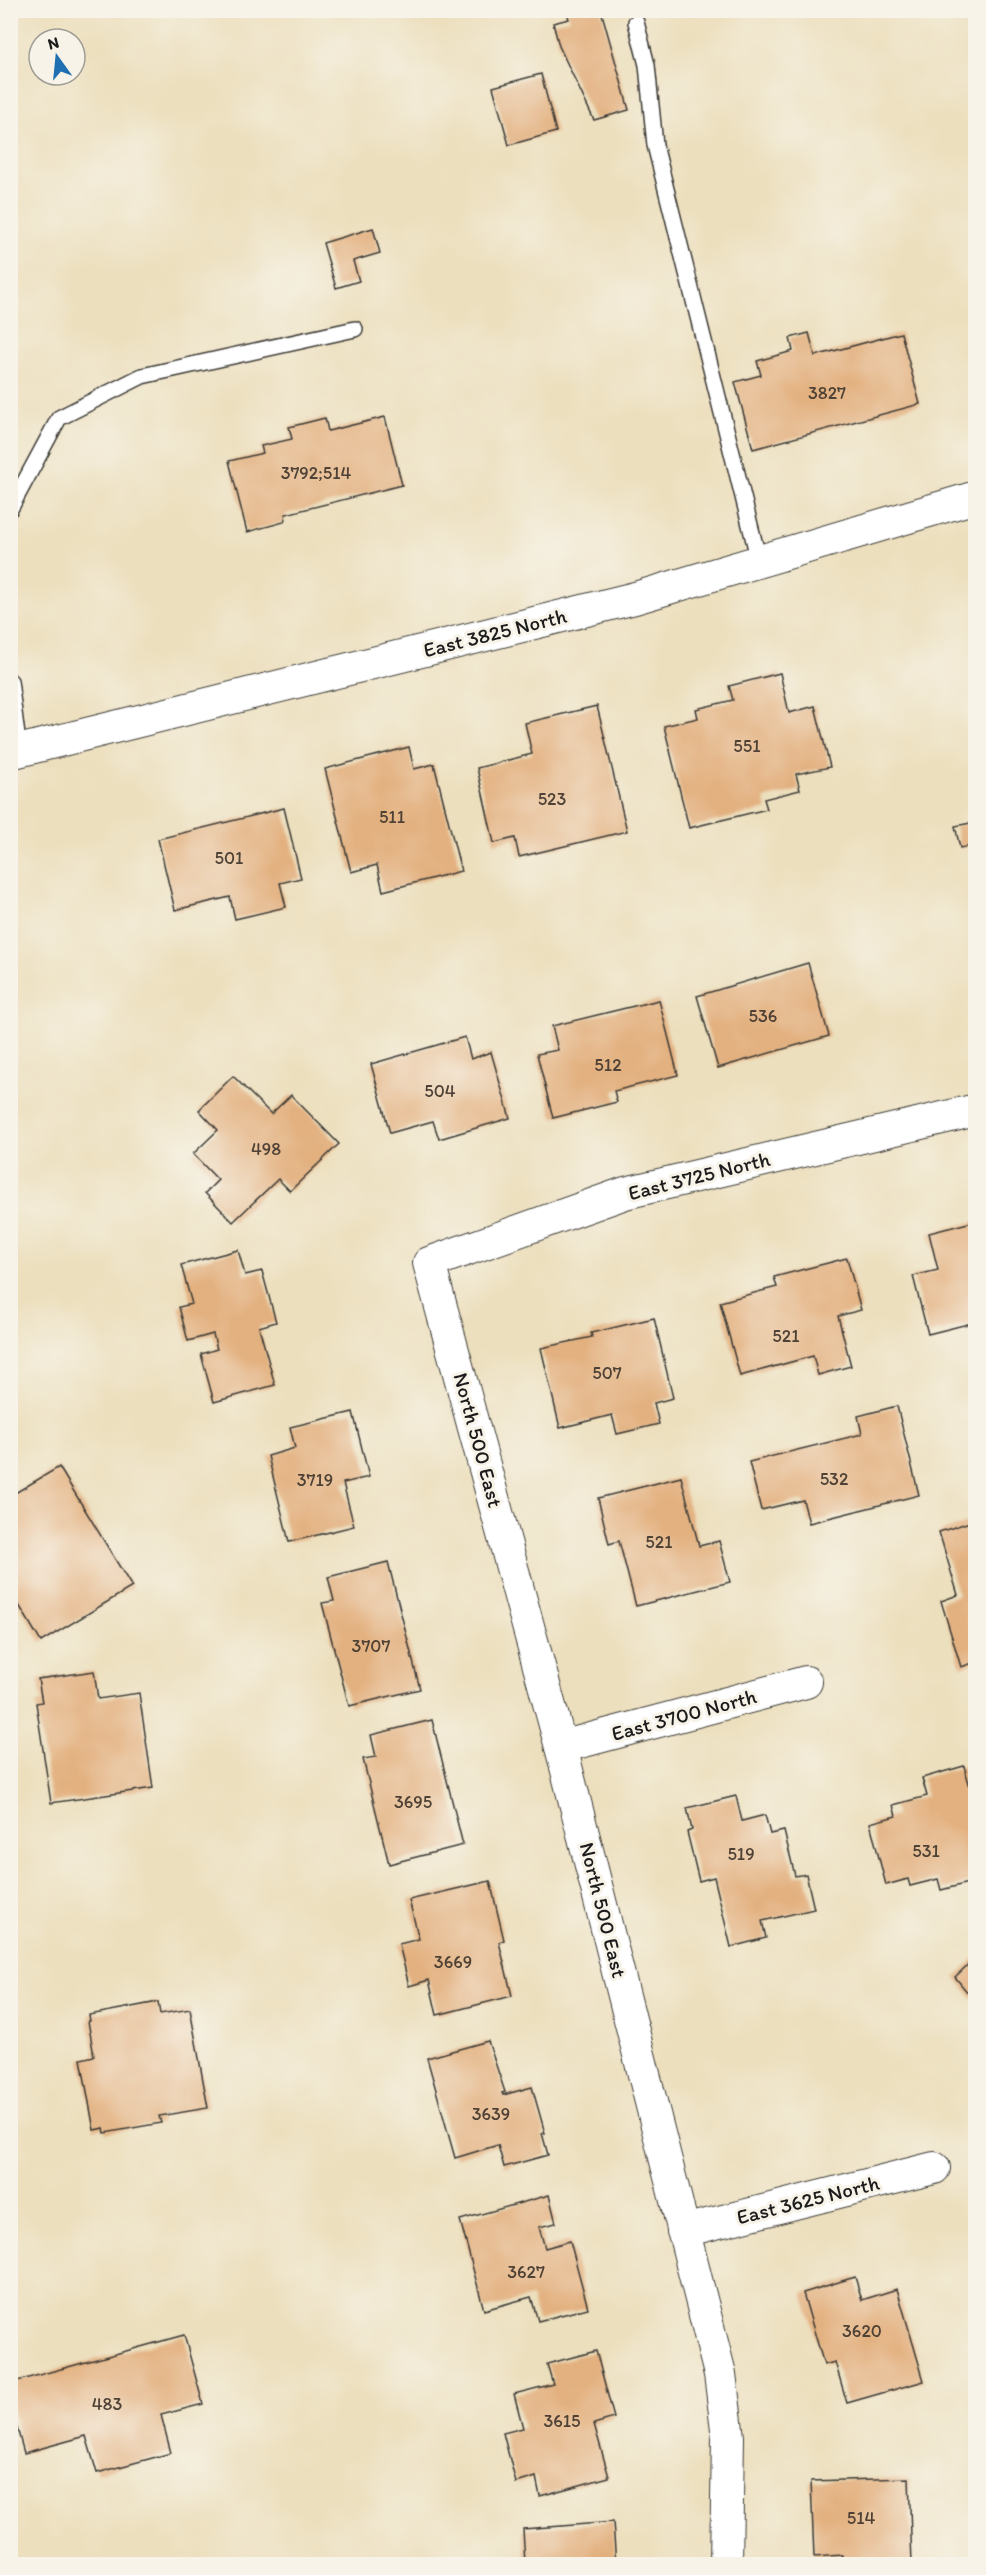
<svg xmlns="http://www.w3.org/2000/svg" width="986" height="2575" viewBox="0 0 986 2575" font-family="Itim,sans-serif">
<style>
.building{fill:#e3b180}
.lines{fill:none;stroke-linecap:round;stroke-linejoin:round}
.lane-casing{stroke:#3b3934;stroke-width:18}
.street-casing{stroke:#3b3934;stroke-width:34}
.lane{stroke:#fff;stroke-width:15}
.street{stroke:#fff;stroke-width:32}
.labels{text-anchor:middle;stroke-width:6;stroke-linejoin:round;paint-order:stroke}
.number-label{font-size:18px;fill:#4e4135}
.street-label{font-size:21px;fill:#1c1c1c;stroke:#f7f3e8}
</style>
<rect width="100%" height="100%" fill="#f7f3e8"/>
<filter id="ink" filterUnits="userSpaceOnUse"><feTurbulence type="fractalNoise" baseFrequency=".0167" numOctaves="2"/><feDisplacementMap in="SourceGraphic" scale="12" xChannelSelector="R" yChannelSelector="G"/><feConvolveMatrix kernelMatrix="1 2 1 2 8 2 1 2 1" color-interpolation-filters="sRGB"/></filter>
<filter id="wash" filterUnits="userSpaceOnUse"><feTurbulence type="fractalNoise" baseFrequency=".008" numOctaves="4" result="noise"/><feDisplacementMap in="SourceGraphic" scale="24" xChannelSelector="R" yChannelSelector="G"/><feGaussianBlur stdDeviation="1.35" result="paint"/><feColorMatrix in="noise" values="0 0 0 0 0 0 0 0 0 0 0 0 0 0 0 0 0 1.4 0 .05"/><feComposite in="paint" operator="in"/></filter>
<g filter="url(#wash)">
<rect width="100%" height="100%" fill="#ecdfbd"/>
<g id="blocks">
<!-- building -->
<g class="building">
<polygon points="566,10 601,10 629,110 594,120 559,46 553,23 569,19"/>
<polygon points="541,74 556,132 509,145 493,87"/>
<polygon points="373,228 380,253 353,261 359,281 336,288 323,243"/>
<polygon points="809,333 815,356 901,333 920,404 753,449 735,382 761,375 757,361 793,351 790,338"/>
<polygon points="385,417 402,485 286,514 284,522 247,532 229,461 263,453 261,446 292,439 289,427 325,418 328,431"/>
<polygon points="780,673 789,713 815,706 830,767 796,774 800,790 764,799 767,809 689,828 664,726 698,718 696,709 733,700 729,686"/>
<polygon points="597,706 627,831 519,857 515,838 494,843 477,768 532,754 525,723"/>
<polygon points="409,747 414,769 434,764 461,871 383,891 377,865 351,872 325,769"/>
<polygon points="284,808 301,878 280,883 286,907 235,919 230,897 175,910 158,839"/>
<polygon points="976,822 976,845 960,848 955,826"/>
<polygon points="808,963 829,1036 718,1068 697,996"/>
<polygon points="659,1000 678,1075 614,1091 617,1102 553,1118 537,1054 558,1050 552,1026"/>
<polygon points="465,1037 471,1059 491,1052 510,1118 439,1139 433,1121 390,1133 371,1064"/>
<polygon points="233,1076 271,1114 291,1095 339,1144 290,1191 278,1179 233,1222 205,1193 218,1180 193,1154 218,1130 199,1110"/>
<polygon points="976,1221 976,1322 928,1334 913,1276 938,1270 929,1233"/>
<polygon points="238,1250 245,1275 262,1271 276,1322 259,1327 275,1385 214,1402 201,1354 217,1349 213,1334 188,1341 179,1307 192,1304 181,1265"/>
<polygon points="847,1258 861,1310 838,1316 851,1366 818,1375 813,1356 740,1376 720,1302 777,1287 774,1277"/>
<polygon points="654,1318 673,1398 654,1403 659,1424 617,1434 612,1415 560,1428 541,1348 592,1337 591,1333"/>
<polygon points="897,1406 919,1495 809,1523 803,1500 761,1510 749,1462 862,1434 858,1416"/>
<polygon points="353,1412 369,1477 343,1483 354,1526 289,1542 268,1456 295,1448 290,1427"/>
<polygon points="59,1467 132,1587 41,1642 10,1590 10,1496"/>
<polygon points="681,1477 699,1546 719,1541 730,1582 636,1606 619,1541 609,1544 598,1498"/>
<polygon points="976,1520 976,1662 961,1667 941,1601 958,1595 939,1532"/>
<polygon points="388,1562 420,1689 349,1706 322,1603 334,1601 328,1577"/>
<polygon points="94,1671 98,1699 139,1693 153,1788 51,1803 36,1703 42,1702 38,1679"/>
<polygon points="432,1720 463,1845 389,1864 363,1759 376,1757 371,1735"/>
<polygon points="964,1766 976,1808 976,1881 941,1890 938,1879 910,1886 908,1879 886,1885 870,1823 896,1816 893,1805 927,1796 922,1778"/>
<polygon points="736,1796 742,1821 765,1815 770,1834 784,1831 795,1876 806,1874 814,1909 762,1921 766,1938 731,1947 714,1877 699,1881 687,1832 692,1830 687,1808"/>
<polygon points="490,1881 504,1940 499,1942 512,1996 437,2015 429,1980 409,1986 399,1944 419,1939 409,1900"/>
<polygon points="976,1957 976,2003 955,1977"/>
<polygon points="158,2002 160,2014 190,2009 208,2108 159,2116 161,2123 105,2133 104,2128 94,2130 81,2059 94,2056 88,2021 90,2021 89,2015"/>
<polygon points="488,2041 505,2092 502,2093 503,2095 532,2087 545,2133 542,2133 548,2155 504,2167 498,2145 455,2158 427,2058"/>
<polygon points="549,2195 556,2223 539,2227 545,2248 570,2241 588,2308 538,2321 531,2297 484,2310 460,2220"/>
<polygon points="855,2277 862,2300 897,2289 924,2381 847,2403 835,2362 824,2365 803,2293"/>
<polygon points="184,2335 203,2404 161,2415 171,2453 97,2473 86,2436 24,2453 10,2403 10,2383"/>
<polygon points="596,2351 614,2418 594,2424 609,2477 540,2496 536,2477 516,2483 503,2433 523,2428 514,2394 553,2384 547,2364"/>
<polygon points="909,2478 912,2564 842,2564 842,2555 814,2557 811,2481"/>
<polygon points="613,2522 616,2564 525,2564 523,2529"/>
</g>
</g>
</g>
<g filter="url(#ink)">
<use href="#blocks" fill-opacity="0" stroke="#3b3934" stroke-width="1.5"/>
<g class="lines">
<defs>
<g id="lane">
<polyline points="636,22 647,65 655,145 759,561"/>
<polyline points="10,509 59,418 142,376 355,329"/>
<polyline points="10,681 19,751"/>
</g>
<g id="street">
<polyline points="10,753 635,598 976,497"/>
<polyline points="561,1747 806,1682"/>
<polyline points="683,2231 934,2168"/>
<polyline points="726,2564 728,2437 720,2374 561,1747 429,1263 625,1193 976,1110"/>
</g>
</defs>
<!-- lane casing -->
<use href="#lane" class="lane-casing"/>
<!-- street casing -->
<use href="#street" class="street-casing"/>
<!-- lane -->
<use href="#lane" class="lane"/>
<!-- street -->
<use href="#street" class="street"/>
</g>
</g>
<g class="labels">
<!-- number labels -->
<g class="number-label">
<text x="827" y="399">3827</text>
<text x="316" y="479">3792;514</text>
<text x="747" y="752">551</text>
<text x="552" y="805">523</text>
<text x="392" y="823">511</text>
<text x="229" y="864">501</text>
<text x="763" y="1022">536</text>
<text x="608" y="1071">512</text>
<text x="440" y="1097">504</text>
<text x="266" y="1155">498</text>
<text x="786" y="1342">521</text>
<text x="607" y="1379">507</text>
<text x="834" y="1485">532</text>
<text x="315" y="1486">3719</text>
<text x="659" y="1548">521</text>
<text x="371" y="1652">3707</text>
<text x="413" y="1808">3695</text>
<text x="926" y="1857">531</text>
<text x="741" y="1860">519</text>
<text x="453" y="1968">3669</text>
<text x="491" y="2120">3639</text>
<text x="526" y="2278">3627</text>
<text x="862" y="2337">3620</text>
<text x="107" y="2410">483</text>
<text x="562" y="2427">3615</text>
<text x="861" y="2524">514</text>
</g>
<!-- street labels -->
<g class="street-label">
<text transform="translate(495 633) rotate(-14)" y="7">East 3825 North</text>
<text transform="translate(699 1176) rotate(-14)" y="7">East 3725 North</text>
<text transform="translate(478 1440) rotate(75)" y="7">North 500 East</text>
<text transform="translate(684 1715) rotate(-15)" y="7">East 3700 North</text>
<text transform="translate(603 1910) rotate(76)" y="7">North 500 East</text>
<text transform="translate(808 2200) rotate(-14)" y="7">East 3625 North</text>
</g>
</g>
<!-- margin -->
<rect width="986" height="2575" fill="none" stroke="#f7f3e8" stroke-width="36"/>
<!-- north arrow -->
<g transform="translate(57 57) rotate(345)"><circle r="28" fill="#f7f3e8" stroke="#9f9d96" stroke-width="1.5"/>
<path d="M0-4.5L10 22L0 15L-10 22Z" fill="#1f6fb2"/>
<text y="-9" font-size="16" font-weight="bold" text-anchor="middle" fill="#1c1c1c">N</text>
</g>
</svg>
